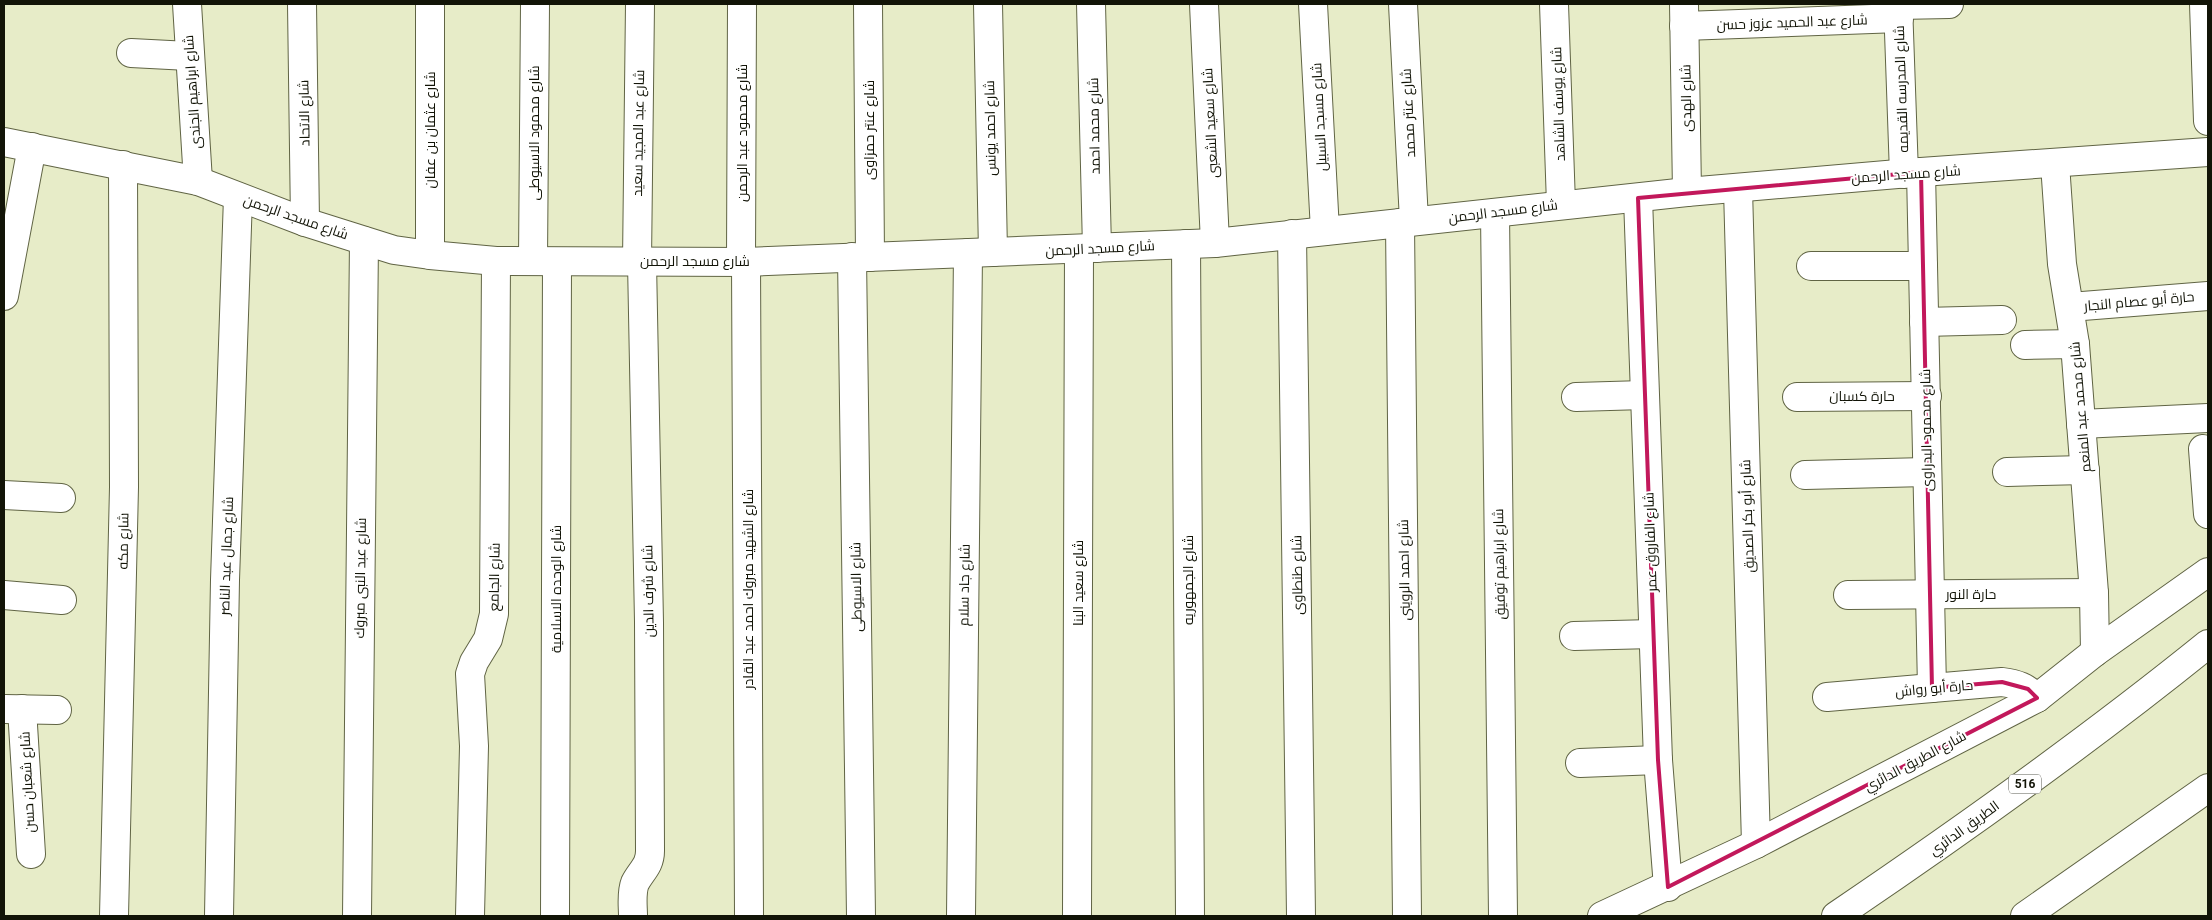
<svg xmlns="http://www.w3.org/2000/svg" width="2212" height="920" viewBox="0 0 2212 920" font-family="Roboto,Cairo,sans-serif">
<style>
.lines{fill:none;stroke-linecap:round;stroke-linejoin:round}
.street-casing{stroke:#606444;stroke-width:30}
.secondary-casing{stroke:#606444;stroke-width:30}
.highway-casing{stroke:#606444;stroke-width:30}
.street{stroke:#fff;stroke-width:28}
.secondary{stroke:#fff;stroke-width:28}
.highway{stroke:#fff;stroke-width:28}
.marked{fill:none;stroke:#c2185b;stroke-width:4;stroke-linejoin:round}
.labels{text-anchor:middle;stroke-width:4;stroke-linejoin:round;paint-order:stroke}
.shield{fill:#fff;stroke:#595a51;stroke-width:1}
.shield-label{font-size:12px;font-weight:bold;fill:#121407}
.street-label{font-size:14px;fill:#121407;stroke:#fff}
</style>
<rect width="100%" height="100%" fill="#e7ecc8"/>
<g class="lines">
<defs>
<g id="street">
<polyline points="187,4 198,181"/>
<polyline points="302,4 305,222"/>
<polyline points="868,4 870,257"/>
<polyline points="988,4 993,252"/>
<polyline points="1091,4 1097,248"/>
<polyline points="1204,4 1215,243"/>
<polyline points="1313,4 1325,231"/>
<polyline points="1403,4 1414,221"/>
<polyline points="1554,4 1561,204"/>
<polyline points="1684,4 1687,192"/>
<polyline points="1898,4 1904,174"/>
<polyline points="2204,4 2208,121"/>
<polyline points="1898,5 1949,4"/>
<polyline points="1684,26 1899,18"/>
<polyline points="131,53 189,56"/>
<polyline points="4,142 198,181 305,222 394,250 430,255 496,261 746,262 1215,243 1687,192 1921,172 2208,152"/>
<polyline points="2055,164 2062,264 2075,344 2094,593 2095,652"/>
<polyline points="1921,172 1932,688"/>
<polyline points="1738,189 1756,844"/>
<polyline points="1638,198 1658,760 1668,887"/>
<polyline points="1495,213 1503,916"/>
<polyline points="1400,223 1407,916"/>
<polyline points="1292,234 1301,916"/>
<polyline points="1186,244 1190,916"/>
<polyline points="430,255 430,4"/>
<polyline points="852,257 861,916"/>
<polyline points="533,261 535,4"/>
<polyline points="637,262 640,4"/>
<polyline points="741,262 742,4"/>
<polyline points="746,262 749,916"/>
<polyline points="1811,266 1923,266"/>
<polyline points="4,296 32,147"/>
<polyline points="2070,307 2208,296"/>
<polyline points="1924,322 2002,320"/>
<polyline points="2025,345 2075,344"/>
<polyline points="1576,397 1644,395"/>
<polyline points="1797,397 1927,396"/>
<polyline points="2081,424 2208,418"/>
<polyline points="2203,449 2208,514"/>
<polyline points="2007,472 2085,470"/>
<polyline points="1805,475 1926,472"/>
<polyline points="4,495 61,498"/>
<polyline points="4,595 62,600"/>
<polyline points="1848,595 2094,593"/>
<polyline points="1574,636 1653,634"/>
<path d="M1827,697L2002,682C2017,684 2026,687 2037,698"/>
<polyline points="5,709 57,710"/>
<polyline points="22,709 31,854"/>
<polyline points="1580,763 1658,760"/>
<polyline points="114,916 124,487 123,165"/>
<polyline points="219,916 225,580 238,197"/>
<polyline points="357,916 364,241"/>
<polyline points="470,916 474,746 470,674 474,662 488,639 494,614 496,261"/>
<polyline points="555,916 557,262"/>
<path d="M633,916C633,906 631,893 635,883C641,871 650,866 650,851L649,622L642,262"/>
<polyline points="961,916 968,253"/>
<polyline points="1077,916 1079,249"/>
</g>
<polyline id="secondary" points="1602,916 1756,844 2037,698 2095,652 2208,572"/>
<g id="highway">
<path d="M1836,916C1963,830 2088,741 2208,644"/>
<polyline points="2025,916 2208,788"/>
</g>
</defs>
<!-- street casing -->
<use href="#street" class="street-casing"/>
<!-- secondary casing -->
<use href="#secondary" class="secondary-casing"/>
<!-- highway casing -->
<use href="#highway" class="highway-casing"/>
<!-- street -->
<use href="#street" class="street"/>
<!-- secondary -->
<use href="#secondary" class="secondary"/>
<!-- highway -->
<use href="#highway" class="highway"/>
</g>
<!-- marked area -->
<path class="marked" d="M1921,172L1932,688L2002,682L2028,689L2037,698L1668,887L1658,760L1638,198Z"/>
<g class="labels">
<!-- shield labels -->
<rect class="shield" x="2009" y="774.5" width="32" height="19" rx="4"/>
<g class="shield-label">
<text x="2025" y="788">516</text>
</g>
<!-- street labels -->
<g class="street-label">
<text transform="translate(1792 22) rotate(-2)" y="5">شارع عبد الحميد عزوز حسن</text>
<text transform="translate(1901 89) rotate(-92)" y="5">شارع المدرسه القديمه</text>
<text transform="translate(192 92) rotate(-94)" y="5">شارع ابراهيم الجندى</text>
<text transform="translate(1686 98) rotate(-91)" y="5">شارع الهدى</text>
<text transform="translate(1558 104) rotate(-92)" y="5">شارع يوسف الشاهد</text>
<text transform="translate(304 113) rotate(-91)" y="5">شارع الاتحاد</text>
<text transform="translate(1408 113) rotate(-93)" y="5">شارع عنتر محمد</text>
<text transform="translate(1319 117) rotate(-93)" y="5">شارع مسجد السبيل</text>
<text transform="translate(1210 123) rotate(-93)" y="5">شارع سعيد الشعبى</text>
<text transform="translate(1094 126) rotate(-91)" y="5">شارع محمد احمد</text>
<text transform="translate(990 128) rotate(-91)" y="5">شارع احمد يونس</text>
<text transform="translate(430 130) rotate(-90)" y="5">شارع عثمان بن عفان</text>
<text transform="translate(869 130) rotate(-90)" y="5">شارع عنتر حمزاوى</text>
<text transform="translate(534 133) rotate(-90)" y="5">شارع محمود الاسيوطى</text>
<text transform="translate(638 133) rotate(-89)" y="5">شارع عبد المجيد سعيد</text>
<text transform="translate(742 133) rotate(-90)" y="5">شارع محمود عبد الرحمن</text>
<text transform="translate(1906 174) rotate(-4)" y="5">شارع مسجد الرحمن</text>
<text transform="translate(1503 211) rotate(-7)" y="5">شارع مسجد الرحمن</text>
<text transform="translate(296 217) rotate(19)" y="5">شارع مسجد الرحمن</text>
<text transform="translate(1100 248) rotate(-3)" y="5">شارع مسجد الرحمن</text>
<text x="695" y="266">شارع مسجد الرحمن</text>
<text transform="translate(2139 301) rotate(-5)" y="5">حارة أبو عصام النجار</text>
<text x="1862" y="401">حارة كسبان</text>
<text transform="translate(2080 407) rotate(-95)" y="5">شارع محمد عبد المنعم</text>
<text transform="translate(1926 430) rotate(-91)" y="5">شارع محمود البدراوى</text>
<text transform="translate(1747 516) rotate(-92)" y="5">شارع أبو بكر الصديق</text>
<text transform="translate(123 541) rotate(-89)" y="5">شارع مكه</text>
<text transform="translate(1650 542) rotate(-92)" y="5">شارع الفاروق عمر</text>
<text transform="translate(226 556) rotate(-88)" y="5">شارع جمال عبد الناصر</text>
<text transform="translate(1499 564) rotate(-91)" y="5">شارع ابراهيم توفيق</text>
<text transform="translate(1404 570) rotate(-91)" y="5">شارع احمد الروينى</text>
<text transform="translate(1297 575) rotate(-91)" y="5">شارع طنطاوى</text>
<text transform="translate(494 577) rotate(-89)" y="5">شارع الجامع</text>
<text transform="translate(360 578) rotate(-89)" y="5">شارع عبد النبى مبروك</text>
<text transform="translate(1188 580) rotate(-90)" y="5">شارع الجمهوريه</text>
<text transform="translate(1078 583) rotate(-90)" y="5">شارع سعيد البنا</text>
<text transform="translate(964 585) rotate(-89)" y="5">شارع جاد سلام</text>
<text transform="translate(856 587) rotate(-91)" y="5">شارع الاسيوطى</text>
<text transform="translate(556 589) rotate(-90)" y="5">شارع الوحده الاسلامية</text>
<text transform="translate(748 589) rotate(-90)" y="5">شارع الشهيد مبروك احمد عبد القادر</text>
<text transform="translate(648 591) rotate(-91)" y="5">شارع شرف الدين</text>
<text x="1971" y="599">حارة النور</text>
<text transform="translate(1934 688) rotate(-5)" y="5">حارة أبو رواش</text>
<text transform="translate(1915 761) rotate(-28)" y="5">شارع الطريق الدائري</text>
<text transform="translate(27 782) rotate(-93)" y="5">شارع شعبان حسن</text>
<text transform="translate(1964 828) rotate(-36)" y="5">الطريق الدائري</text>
</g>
</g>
<!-- border -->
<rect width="2212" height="920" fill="none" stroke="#121407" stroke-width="10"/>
</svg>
